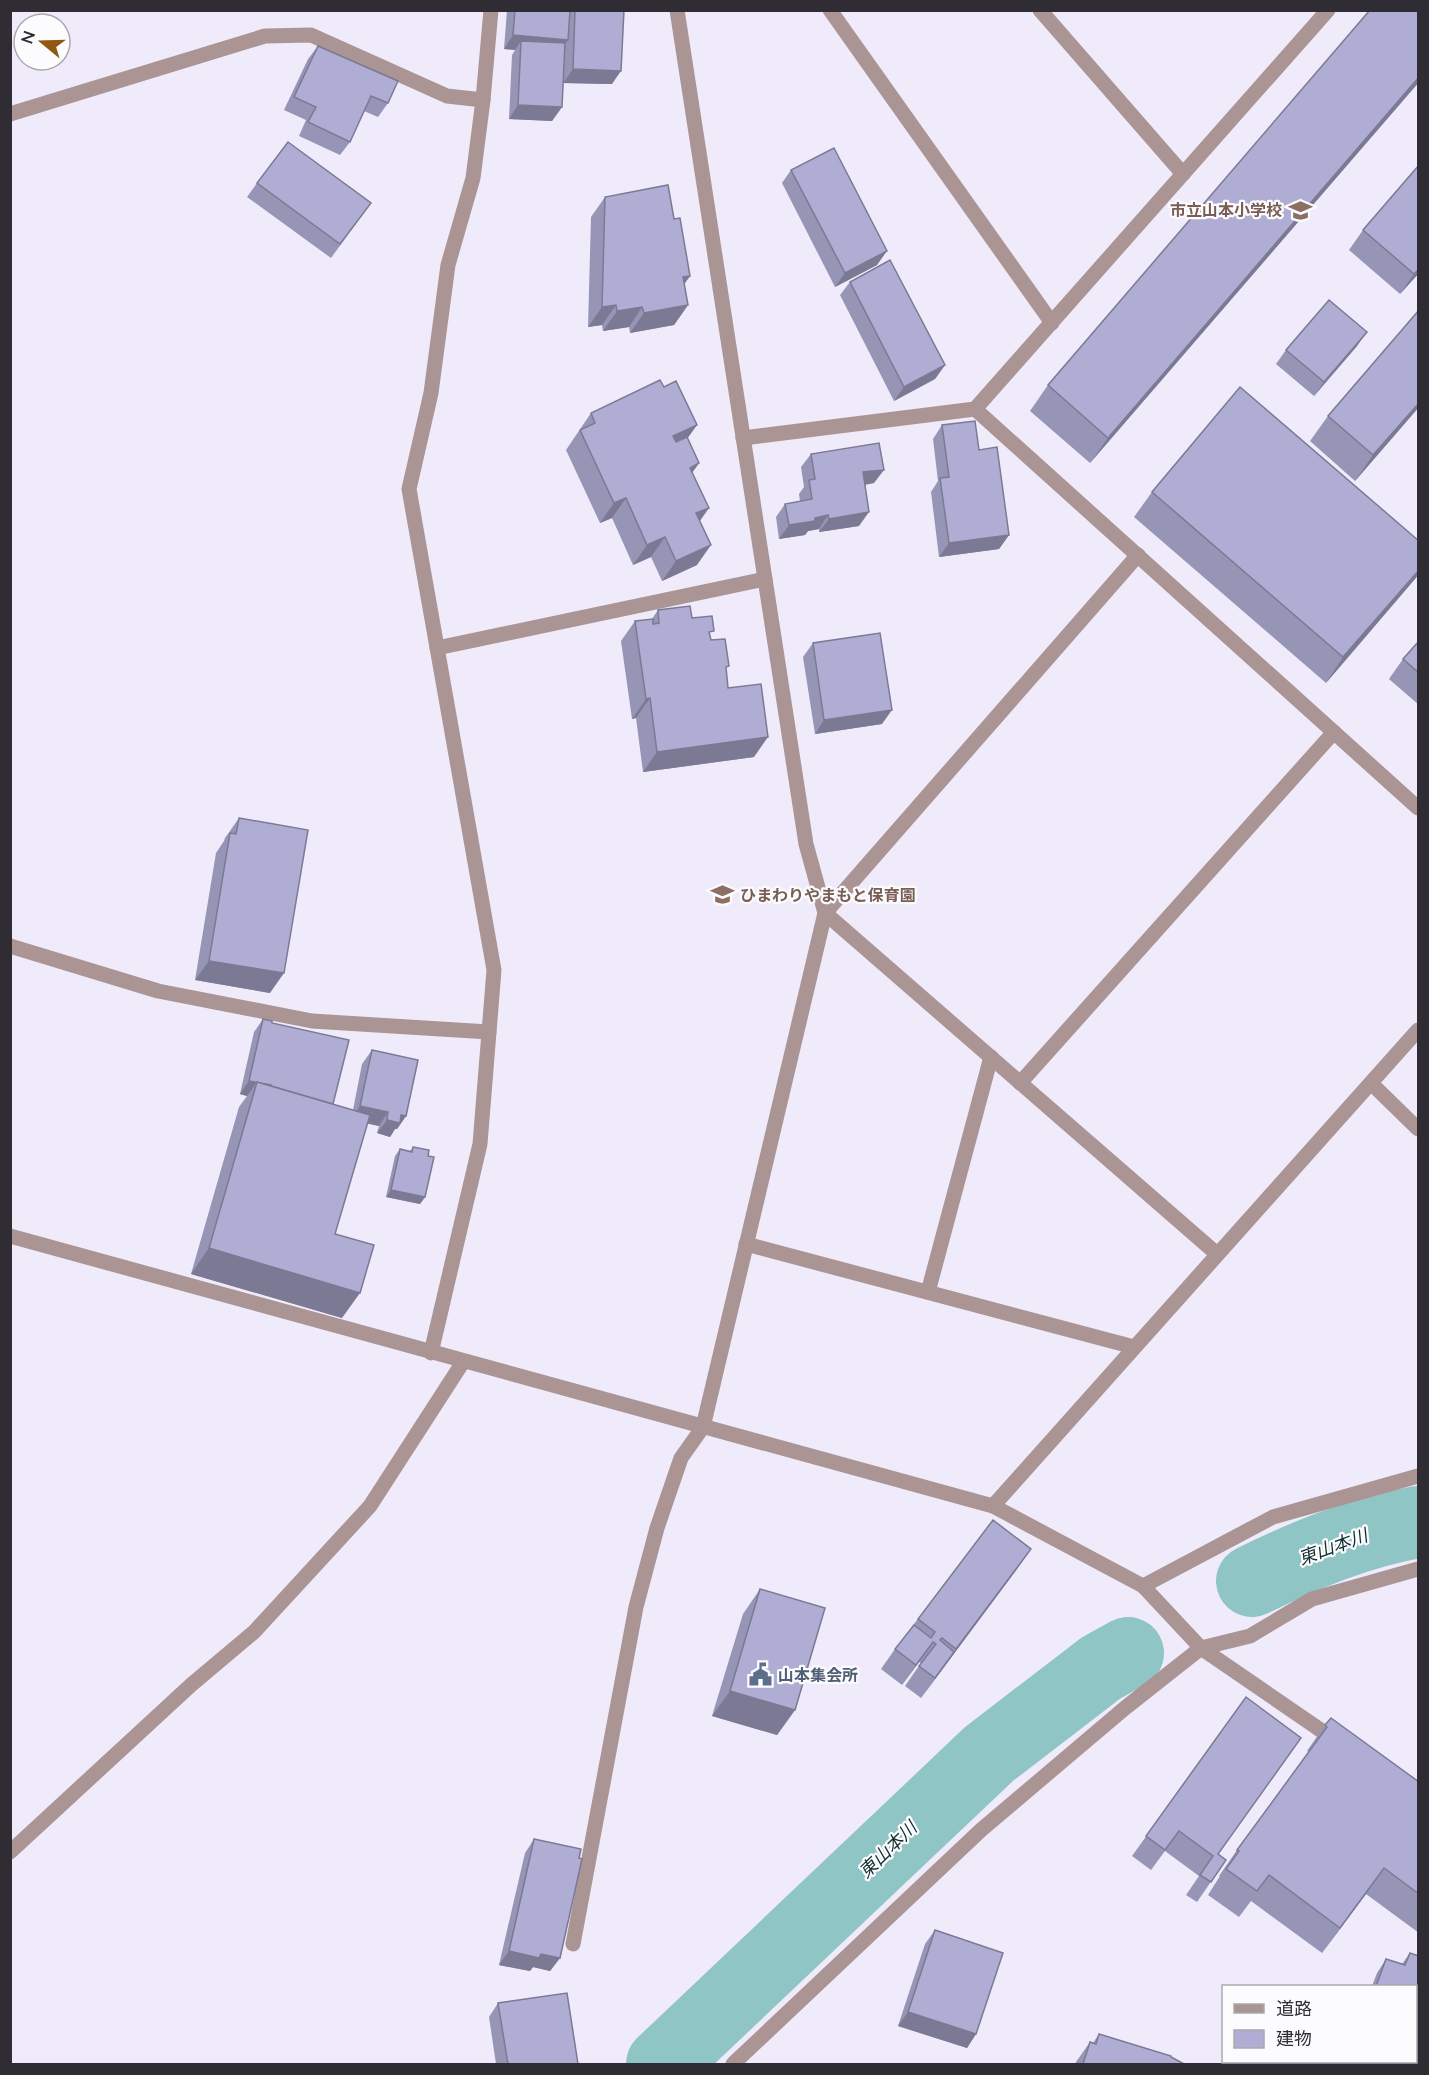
<svg xmlns="http://www.w3.org/2000/svg" width="1429" height="2075" viewBox="0 0 1429 2075" font-family="Lato,'Noto Sans JP',sans-serif">
<style>
.lines{fill:none;stroke-linecap:round;stroke-linejoin:round}
.river{stroke:#8fc5c5;stroke-width:72}
.minor{stroke:#ab9594;stroke-width:15}
.wall{fill:#9795b6}
.shaded-wall{fill:#7b7994}
.building{fill:#b0add4;stroke:#7b7994;stroke-width:1.5}
.labels{text-anchor:middle;stroke-width:4.5;stroke-linejoin:round;paint-order:stroke}
.education-label{font-size:16px;font-weight:bold;fill:#785e54;stroke:#fcfbfe;text-anchor:end}
.service-label{font-size:16px;font-weight:bold;fill:#4e5e75;stroke:#fcfbfe;text-anchor:start}
.water-label{font-size:18px;font-style:italic;fill:#122f2f;stroke:#fcfbfe}
</style>
<rect width="100%" height="100%" fill="#f0ebfa"/>
<g class="lines">
<!-- river -->
<g class="river">
<path d="M1252,1581C1305,1555 1360,1532 1418,1522"/>
<polyline points="662,2064 989,1754 1101,1668 1128,1653"/>
</g>
<!-- minor -->
<g class="minor">
<polyline points="677,10 806,844 825,913 1217,1254"/>
<polyline points="830,10 1052,323"/>
<polyline points="1040,10 1183,174"/>
<polyline points="10,114 265,36 311,35 447,96 483,100"/>
<polyline points="975,409 1418,808"/>
<polyline points="743,438 975,409 1328,10"/>
<polyline points="437,648 765,579"/>
<polyline points="10,946 158,991 312,1021 489,1032"/>
<polyline points="1020,1083 1334,732"/>
<polyline points="1372,1084 1418,1129"/>
<polyline points="10,1236 993,1506 1143,1586 1201,1648 1338,1742"/>
<polyline points="746,1244 1134,1347"/>
<polyline points="928,1292 991,1057"/>
<polyline points="431,1353 480,1144 494,970 409,489 431,393 448,265 473,178 483,100 491,10"/>
<polyline points="993,1506 1418,1030"/>
<polyline points="1143,1586 1273,1517 1418,1476"/>
<polyline points="10,1852 191,1685 254,1632 370,1506 463,1362"/>
<polyline points="573,1944 636,1607 657,1528 681,1458 703,1427 825,913 1138,555"/>
<polyline points="733,2064 981,1830 1125,1708 1201,1648 1250,1636 1312,1599 1418,1569"/>
</g>
</g>
<!-- wall -->
<g class="wall">
<polygon points="507,10 624,10 612,84 563,83 562,107 552,121 509,119 512,55 515,50 504,49"/>
<polygon points="1419,10 1419,82 1090,463 1030,411 1048,385"/>
<polygon points="318,46 388,103 378,117 364,111 350,142 340,155 299,136 306,120 284,110 308,59"/>
<polygon points="1419,165 1419,273 1400,294 1349,250 1363,230"/>
<polygon points="791,170 877,265 835,287 782,183"/>
<polygon points="257,183 371,203 331,258 247,197"/>
<polygon points="605,197 674,219 690,276 684,284 688,305 674,325 630,333 629,327 603,331 602,325 588,327 591,217"/>
<polygon points="850,282 945,365 935,379 894,401 840,295"/>
<polygon points="1419,310 1419,407 1355,481 1310,441 1328,416"/>
<polygon points="1357,346 1314,396 1276,364 1286,350"/>
<polygon points="664,387 697,425 687,439 699,463 692,473 700,521 697,565 662,581 651,557 633,565 612,518 600,523 566,450 591,413"/>
<polygon points="942,425 1009,535 999,549 939,557 931,492 938,481 933,439"/>
<polygon points="811,454 874,483 865,485 859,526 819,532 819,529 808,531 805,535 779,539 776,517 785,504 800,501 799,494 804,487 801,467"/>
<polygon points="1152,492 1419,541 1419,574 1326,683 1134,517"/>
<polygon points="658,610 692,618 710,637 711,640 726,671 728,688 754,757 643,772 636,718 632,719 621,641 635,621 652,619"/>
<polygon points="1419,641 1419,705 1389,679 1403,659"/>
<polygon points="813,643 882,724 815,734 803,657"/>
<polygon points="239,818 270,993 195,980 216,853 224,841 225,838"/>
<polygon points="263,1019 272,1023 333,1104 353,1110 362,1064 372,1050 406,1116 397,1129 395,1129 390,1137 377,1133 379,1126 367,1123 335,1234 342,1318 191,1274 239,1107 247,1096 240,1094 254,1032"/>
<polygon points="413,1147 428,1156 425,1197 420,1204 386,1197 395,1156 400,1149 410,1151"/>
<polygon points="993,1520 1017,1569 921,1698 905,1686 921,1663 919,1662 902,1685 881,1669 895,1649"/>
<polygon points="760,1589 795,1710 777,1735 712,1716 743,1614"/>
<polygon points="1246,1697 1218,1854 1226,1860 1197,1902 1186,1895 1199,1876 1165,1851 1151,1870 1132,1856"/>
<polygon points="1325,1725 1419,1782 1419,1933 1366,1894 1322,1953 1251,1901 1239,1917 1208,1895 1220,1876 1219,1876 1237,1850 1309,1752 1307,1751"/>
<polygon points="534,1839 560,1958 550,1971 533,1967 530,1971 499,1965 525,1853"/>
<polygon points="935,1930 976,2034 967,2048 898,2026 925,1944"/>
<polygon points="1410,1953 1419,1956 1419,2031 1418,2032 1416,2031 1416,1986 1372,1986 1377,1973 1386,1959 1402,1964"/>
<polygon points="498,2003 578,2064 496,2064 489,2017"/>
<polygon points="1099,2034 1171,2057 1184,2064 1075,2064 1076,2062 1090,2042 1093,2043"/>
</g>
<!-- shaded-wall -->
<g class="shaded-wall">
<polygon points="513,35 568,40 558,54 521,41 515,50 504,49"/>
<polygon points="573,69 621,71 612,84 563,83"/>
<polygon points="1419,77 1419,82 1090,463 1108,438"/>
<polygon points="518,105 562,107 552,121 509,119"/>
<polygon points="887,251 877,265 835,287 845,273"/>
<polygon points="1419,269 1419,273 1400,294 1414,274"/>
<polygon points="690,276 676,296 683,277"/>
<polygon points="616,305 602,325 588,327 602,307"/>
<polygon points="688,305 674,325 630,333 644,313"/>
<polygon points="642,307 629,327 603,331 617,311"/>
<polygon points="1367,332 1357,346 1314,396 1324,382"/>
<polygon points="945,365 935,379 894,401 904,387"/>
<polygon points="1419,403 1419,407 1355,481 1373,455"/>
<polygon points="697,425 683,444 659,456 673,436"/>
<polygon points="699,463 685,483 690,468"/>
<polygon points="884,470 874,483 853,486 863,472"/>
<polygon points="626,498 612,518 600,523 614,503"/>
<polygon points="709,508 695,528 696,513"/>
<polygon points="869,512 859,526 819,532 829,519"/>
<polygon points="828,515 819,529 808,531 805,535 779,539 789,525 815,518"/>
<polygon points="1009,535 999,549 939,557 949,543"/>
<polygon points="665,537 651,557 633,565 647,545"/>
<polygon points="711,545 697,565 662,581 676,561"/>
<polygon points="1419,570 1419,574 1415,579 1326,683 1343,657"/>
<polygon points="650,698 636,718 632,719 646,699"/>
<polygon points="892,710 882,724 815,734 824,720"/>
<polygon points="768,737 754,757 643,772 657,752"/>
<polygon points="209,961 284,973 270,993 195,980"/>
<polygon points="249,1081 257,1082 247,1096 240,1094"/>
<polygon points="360,1106 388,1112 379,1126 350,1120"/>
<polygon points="401,1115 406,1116 397,1129 395,1129 390,1137 377,1133 387,1120"/>
<polygon points="391,1190 425,1197 420,1204 386,1197"/>
<polygon points="209,1248 360,1293 342,1318 191,1274"/>
<polygon points="1031,1549 1017,1569 921,1698 956,1649"/>
<polygon points="933,1642 919,1662 902,1685 916,1665"/>
<polygon points="730,1691 795,1710 777,1735 712,1716"/>
<polygon points="1384,1868 1366,1894 1322,1953 1340,1928"/>
<polygon points="509,1951 541,1954 560,1958 550,1971 533,1967 530,1971 499,1965"/>
<polygon points="908,2012 976,2034 967,2048 898,2026"/>
<polygon points="1416,2014 1419,2015 1419,2031 1418,2032 1416,2031"/>
</g>
<!-- building -->
<g class="building">
<polygon points="515,10 570,10 568,40 513,35"/>
<polygon points="575,10 624,10 621,71 573,69"/>
<polygon points="1370,10 1419,10 1419,77 1108,438 1048,385"/>
<polygon points="521,41 565,43 562,107 518,105"/>
<polygon points="318,46 398,81 388,103 371,96 350,142 308,122 316,107 294,97"/>
<polygon points="288,142 371,203 340,244 257,183"/>
<polygon points="834,148 887,251 845,273 791,170"/>
<polygon points="1419,165 1419,269 1414,274 1363,230"/>
<polygon points="668,185 674,219 680,218 690,276 683,277 688,305 644,313 642,307 617,311 616,305 602,307 605,197"/>
<polygon points="890,260 945,365 904,387 850,282"/>
<polygon points="1329,300 1367,332 1324,382 1286,350"/>
<polygon points="1419,310 1419,403 1373,455 1328,416"/>
<polygon points="660,380 664,387 676,381 697,425 673,436 676,442 687,437 699,463 690,468 709,508 696,513 711,545 676,561 665,537 647,545 626,498 614,503 580,430 595,423 591,413"/>
<polygon points="1240,387 1419,541 1419,570 1343,657 1152,492"/>
<polygon points="975,421 979,450 997,447 1009,535 949,543 940,478 949,477 942,425"/>
<polygon points="879,443 884,470 863,472 869,512 829,519 828,515 815,518 815,521 789,525 785,504 812,499 809,480 815,479 811,454"/>
<polygon points="690,606 692,618 712,616 714,631 709,632 711,640 725,639 729,666 726,667 728,688 761,684 768,737 657,752 650,698 646,699 635,621 653,619 653,624 659,623 658,610"/>
<polygon points="880,633 892,710 824,720 813,643"/>
<polygon points="1419,641 1419,673 1403,659"/>
<polygon points="239,818 308,830 284,973 209,961 230,833 236,834"/>
<polygon points="263,1019 272,1021 272,1023 349,1040 333,1104 271,1086 271,1085 249,1081"/>
<polygon points="372,1050 418,1060 406,1116 401,1115 400,1123 387,1120 388,1112 360,1106"/>
<polygon points="257,1082 370,1115 335,1234 374,1245 360,1293 209,1248"/>
<polygon points="413,1147 429,1150 428,1156 434,1157 425,1197 391,1190 400,1149 412,1152"/>
<polygon points="993,1520 1031,1549 956,1649 942,1638 940,1640 954,1652 935,1678 919,1666 936,1644 933,1642 916,1665 895,1649 914,1625 931,1638 935,1632 918,1619"/>
<polygon points="760,1589 825,1608 795,1710 730,1691"/>
<polygon points="1246,1697 1301,1738 1218,1854 1226,1860 1211,1882 1200,1875 1213,1856 1179,1831 1165,1850 1146,1836"/>
<polygon points="1331,1718 1419,1782 1419,1894 1384,1868 1340,1928 1269,1875 1257,1891 1226,1869 1239,1851 1237,1850 1327,1727 1325,1725"/>
<polygon points="534,1839 581,1849 579,1858 582,1859 560,1958 541,1954 539,1958 509,1951"/>
<polygon points="935,1930 1003,1953 976,2034 908,2012"/>
<polygon points="1410,1953 1419,1956 1419,2015 1416,2014 1416,1986 1376,1986 1386,1959 1405,1965"/>
<polygon points="567,1993 578,2064 508,2064 498,2003"/>
<polygon points="1099,2034 1171,2056 1171,2057 1184,2064 1083,2064 1090,2042 1096,2044"/>
</g>
<!-- icons -->
<defs>
<symbol id="school-bare" viewBox="-9 -9 18 18"><path d="M0-5L7-2L0 1L-7-2ZM-4 1L0 2.5L4 1V4Q0 6-4 4Z" fill="#8d6e63" stroke="#fcfbfe" stroke-width="2.5" paint-order="stroke"/></symbol>
<symbol id="civic-bare" viewBox="-9 -9 18 18"><path d="M-.6-6.5H3V-4.5H.6V-3L4-1V1h2V6H-6V1h2V-1L-.6-3ZM-1.2 2.5V6h2.4V2.5Z" fill="#5c6f8a" stroke="#fcfbfe" stroke-width="2.5" paint-order="stroke"/></symbol>
</defs>
<g fill-rule="evenodd">
<use href="#school-bare" x="1284" y="194" width="33" height="33"/>
<use href="#school-bare" x="706" y="878" width="33" height="33"/>
<use href="#civic-bare" x="744" y="1658" width="33" height="33"/>
</g>
<g class="labels">
<!-- education labels -->
<g class="education-label">
<text x="1282" y="216">市立山本小学校</text>
<text x="740" y="901" text-anchor="start">ひまわりやまもと保育園</text>
</g>
<!-- service labels -->
<g class="service-label">
<text x="778" y="1681">山本集会所</text>
</g>
<!-- water labels -->
<g class="water-label">
<text transform="translate(1333 1547) rotate(-20)" y="6">東山本川</text>
<text transform="translate(888 1850) rotate(-44)" y="6">東山本川</text>
</g>
</g>
<!-- border -->
<rect width="1429" height="2075" fill="none" stroke="#2f2d33" stroke-width="24"/>
<!-- legend -->
<rect x="1222" y="1985" width="195" height="78" fill="#fcfbfe" stroke="#aaa9ad" stroke-width="1.5"/>
<rect x="1234" y="2004" width="30" height="9" fill="#ab9594" stroke="#aaa9ad" stroke-width="1.5"/>
<text x="1276" y="2015" font-size="18" fill="#2f2d33">道路</text>
<rect x="1234" y="2030" width="30" height="18" fill="#b0add4" stroke="#aaa9ad" stroke-width="1.5"/>
<text x="1276" y="2045" font-size="18" fill="#2f2d33">建物</text>
<!-- north arrow -->
<g transform="translate(42 42) rotate(289)"><circle r="28" fill="#fcfbfe" stroke="#aaa9ad" stroke-width="1.5"/>
<path d="M0-4.5L10 22L0 15L-10 22Z" fill="#915813"/>
<text y="-9" font-size="16" font-weight="bold" text-anchor="middle" fill="#2f2d33">N</text>
</g>
</svg>
